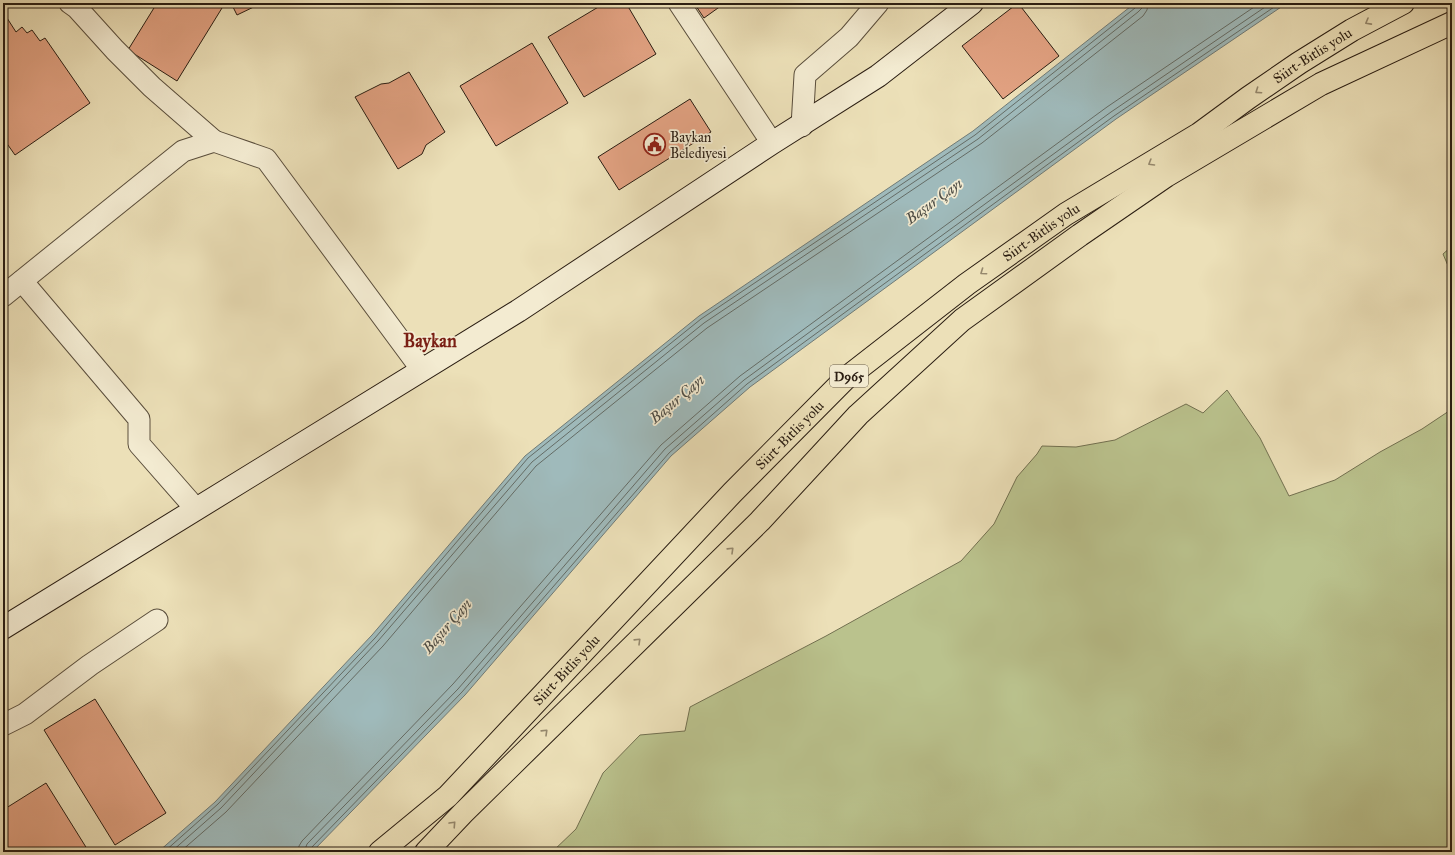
<svg xmlns="http://www.w3.org/2000/svg" width="1455" height="855" viewBox="0 0 1455 855" font-family="'IM FELL Great Primer',serif">
<style>
.green{fill:#bac28d;stroke:#727050}
.water{fill:#9fbabb;stroke:#707b77}
.lines{fill:none;stroke-linecap:round;stroke-linejoin:round}
.shore{stroke:#646c66;stroke-width:1}
.building{fill:#e1a181;stroke:#2a1d12}
.street-casing{stroke:#5a4e3c;stroke-width:23}
.secondary-casing{stroke:#2a1d12;stroke-width:24}
.highway-casing{stroke:#2a1d12;stroke-width:24}
.street{stroke:#f3ebd1;stroke-width:21}
.secondary{stroke:#f3ebd1;stroke-width:22}
.highway{stroke:#ece0b8;stroke-width:22}
.oneway{stroke:#95886d}
.labels{text-anchor:middle;stroke-width:3.5;stroke-linejoin:round;paint-order:stroke}
.shield{fill:#f3ebd1;stroke:#665b4b;stroke-width:1}
.shield-label{font-size:13px;font-weight:bold;fill:#2a1d12}
.street-label{font-size:14px;fill:#2a1d12;stroke:#f3ebd1}
.poi-label{font-size:14px;fill:#2a1d12;stroke:#f3ebd1;text-anchor:start}
.water-label{font-size:15px;font-style:italic;fill:#4d4c45;stroke:#f3ebd1}
.district-label{font-size:18px;font-weight:bold;fill:#7a1f14;stroke:#f3ebd1}
</style>
<rect width="100%" height="100%" fill="#ece0b8"/>
<filter id="stains"><feTurbulence type="fractalNoise" baseFrequency=".005" numOctaves="4"/><feColorMatrix values="0 0 0 0 .2 0 0 0 0 .09 0 0 0 0 .02 0 0 0 .5 -.17"/></filter>
<radialGradient id="worn" r=".72"><stop offset=".6" stop-color="#630" stop-opacity="0"/><stop offset="1" stop-color="#630" stop-opacity=".3"/></radialGradient>
<!-- green -->
<g class="green">
<polygon points="1452,246 1452,275 1443,254"/>
<polygon points="1227,390 1260,438 1289,496 1335,480 1380,452 1422,429 1452,409 1452,852 552,852 576,829 603,773 640,735 685,731 690,707 826,636 961,561 994,524 1017,477 1037,454 1042,446 1076,447 1115,440 1186,404 1203,413"/>
</g>
<!-- water -->
<polygon class="water" points="1135,3 1287,3 1116,119 750,387 671,456 465,695 312,852 158,852 215,802 372,635 525,456 699,316 973,131"/>
<g class="lines">
<!-- shore -->
<g class="shore">
<polyline points="164,852 218,804 375,638 528,458 701,319 975,135 1135,8 1137,3"/>
<polyline points="171,852 221,808 378,641 532,462 704,323 978,139 1138,12 1142,8 1142,3"/>
<polyline points="180,852 226,812 383,646 536,466 707,328 982,143 1143,16 1147,10 1148,3"/>
<polyline points="298,852 299,846 302,841 453,684 661,445 740,376 1107,107 1260,3"/>
<polyline points="304,852 307,844 458,689 665,449 744,380 1111,112 1271,3"/>
<polyline points="310,852 311,848 462,692 669,453 747,384 1114,116 1280,3"/>
</g>
</g>
<!-- building -->
<g class="building">
<polygon points="157,3 214,3 222,8 177,81 128,50"/>
<polygon points="231,3 262,3 237,15"/>
<polygon points="605,3 626,3 656,54 584,97 548,37"/>
<polygon points="694,3 725,3 704,18"/>
<polygon points="1018,3 1059,56 1003,99 962,46"/>
<polygon points="7,18 16,32 22,27 27,33 32,30 40,41 45,38 90,103 15,155 3,138 3,21"/>
<polygon points="532,43 568,103 496,146 460,86"/>
<polygon points="409,72 445,132 426,145 422,154 398,169 355,97 381,84 389,83"/>
<polygon points="690,99 711,132 619,190 598,157"/>
<polygon points="95,699 166,813 115,845 44,730"/>
<polygon points="46,783 89,852 3,852 3,810"/>
</g>
<g class="lines">
<defs>
<g id="street">
<polyline points="70,3 77,8 115,50 152,87 214,141"/>
<polyline points="679,3 772,143"/>
<polyline points="802,126 805,75 849,37 878,3"/>
<polyline points="22,281 139,419 139,444 196,509"/>
<polyline points="3,296 183,151 214,141 266,159 422,370"/>
<polyline points="3,725 25,714 90,665 157,620"/>
</g>
<polyline id="secondary" points="3,628 518,311 772,143 878,76 972,3"/>
<g id="highway">
<path id="s1" d="M380,852L448,796L732,493L845,379L967,284L1066,214L1199,134L1248,98L1299,63L1352,30L1403,3"/>
<polyline points="426,852 463,813 760,521 858,415 962,320 1080,235 1166,176 1321,84 1452,23"/>
</g>
</defs>
<!-- street casing -->
<use href="#street" class="street-casing"/>
<!-- secondary casing -->
<use href="#secondary" class="secondary-casing"/>
<!-- highway casing -->
<use href="#highway" class="highway-casing"/>
<!-- street -->
<use href="#street" class="street"/>
<!-- secondary -->
<use href="#secondary" class="secondary"/>
<!-- highway -->
<use href="#highway" class="highway"/>
</g>
<!-- one-way arrows -->
<defs><path id="oneway-chevron" d="M-2-3.5L2.5 0L-2 3.5" fill="none" stroke-width="1.6" stroke-linecap="round" stroke-linejoin="round"/></defs>
<g class="oneway">
<use href="#oneway-chevron" transform="translate(1368 22) rotate(151)"/>
<use href="#oneway-chevron" transform="translate(1258 91) rotate(146)"/>
<use href="#oneway-chevron" transform="translate(1151 163) rotate(149)"/>
<use href="#oneway-chevron" transform="translate(983 272) rotate(145)"/>
<use href="#oneway-chevron" transform="translate(731 550) rotate(-44)"/>
<use href="#oneway-chevron" transform="translate(638 641) rotate(-44)"/>
<use href="#oneway-chevron" transform="translate(545 732) rotate(-44)"/>
<use href="#oneway-chevron" transform="translate(453 824) rotate(-47)"/>
</g>
<!-- icons -->
<defs>
<symbol id="civic-ring" viewBox="-11 -11 22 22"><circle r="9.5" fill="#f3ebd1" stroke="#8f2418" stroke-width="1.5"/><path d="M-.6-6.5H3V-4.5H.6V-3L4-1V1h2V6H-6V1h2V-1L-.6-3ZM-1.2 2.5V6h2.4V2.5Z" fill="#8f2418"/></symbol>
</defs>
<g fill-rule="evenodd">
<use href="#civic-ring" x="642" y="132" width="25" height="25"/>
</g>
<g class="labels">
<!-- shield labels -->
<rect class="shield" x="830" y="365" width="38" height="22" rx="3"/>
<g class="shield-label">
<text x="849" y="381">D965</text>
</g>
<!-- street labels -->
<g class="street-label">
<text dy="5" stroke="none"><textPath href="#s1" startOffset="1233">Siirt-Bitlis yolu</textPath></text>
<text dy="5" stroke="none"><textPath href="#s1" startOffset="909">Siirt-Bitlis yolu</textPath></text>
<text dy="5" stroke="none"><textPath href="#s1" startOffset="585">Siirt-Bitlis yolu</textPath></text>
<text dy="5" stroke="none"><textPath href="#s1" startOffset="261">Siirt-Bitlis yolu</textPath></text>
</g>
<!-- poi labels -->
<g class="poi-label">
<text x="670" y="142">Baykan<tspan x="670" dy="16">Belediyesi</tspan></text>
</g>
<!-- water labels -->
<g class="water-label">
<text transform="translate(934 201) rotate(-36)" y="5">Başur Çayı</text>
<text transform="translate(677 399) rotate(-40)" y="5">Başur Çayı</text>
<text transform="translate(447 626) rotate(-49)" y="5">Başur Çayı</text>
</g>
<!-- district labels -->
<g class="district-label">
<text x="430" y="347">Baykan</text>
</g>
</g>
<!-- margin -->
<rect width="1455" height="855" fill="none" stroke="#ece0b8" stroke-width="16"/>
<rect x="4" y="4" width="1447" height="847" fill="none" stroke="#2a1d12" stroke-width="2"/>
<rect x="8" y="8" width="1439" height="839" fill="none" stroke="#2a1d12"/>
<rect width="100%" height="100%" filter="url(#stains)"/>
<rect width="100%" height="100%" fill="url(#worn)"/>
</svg>
